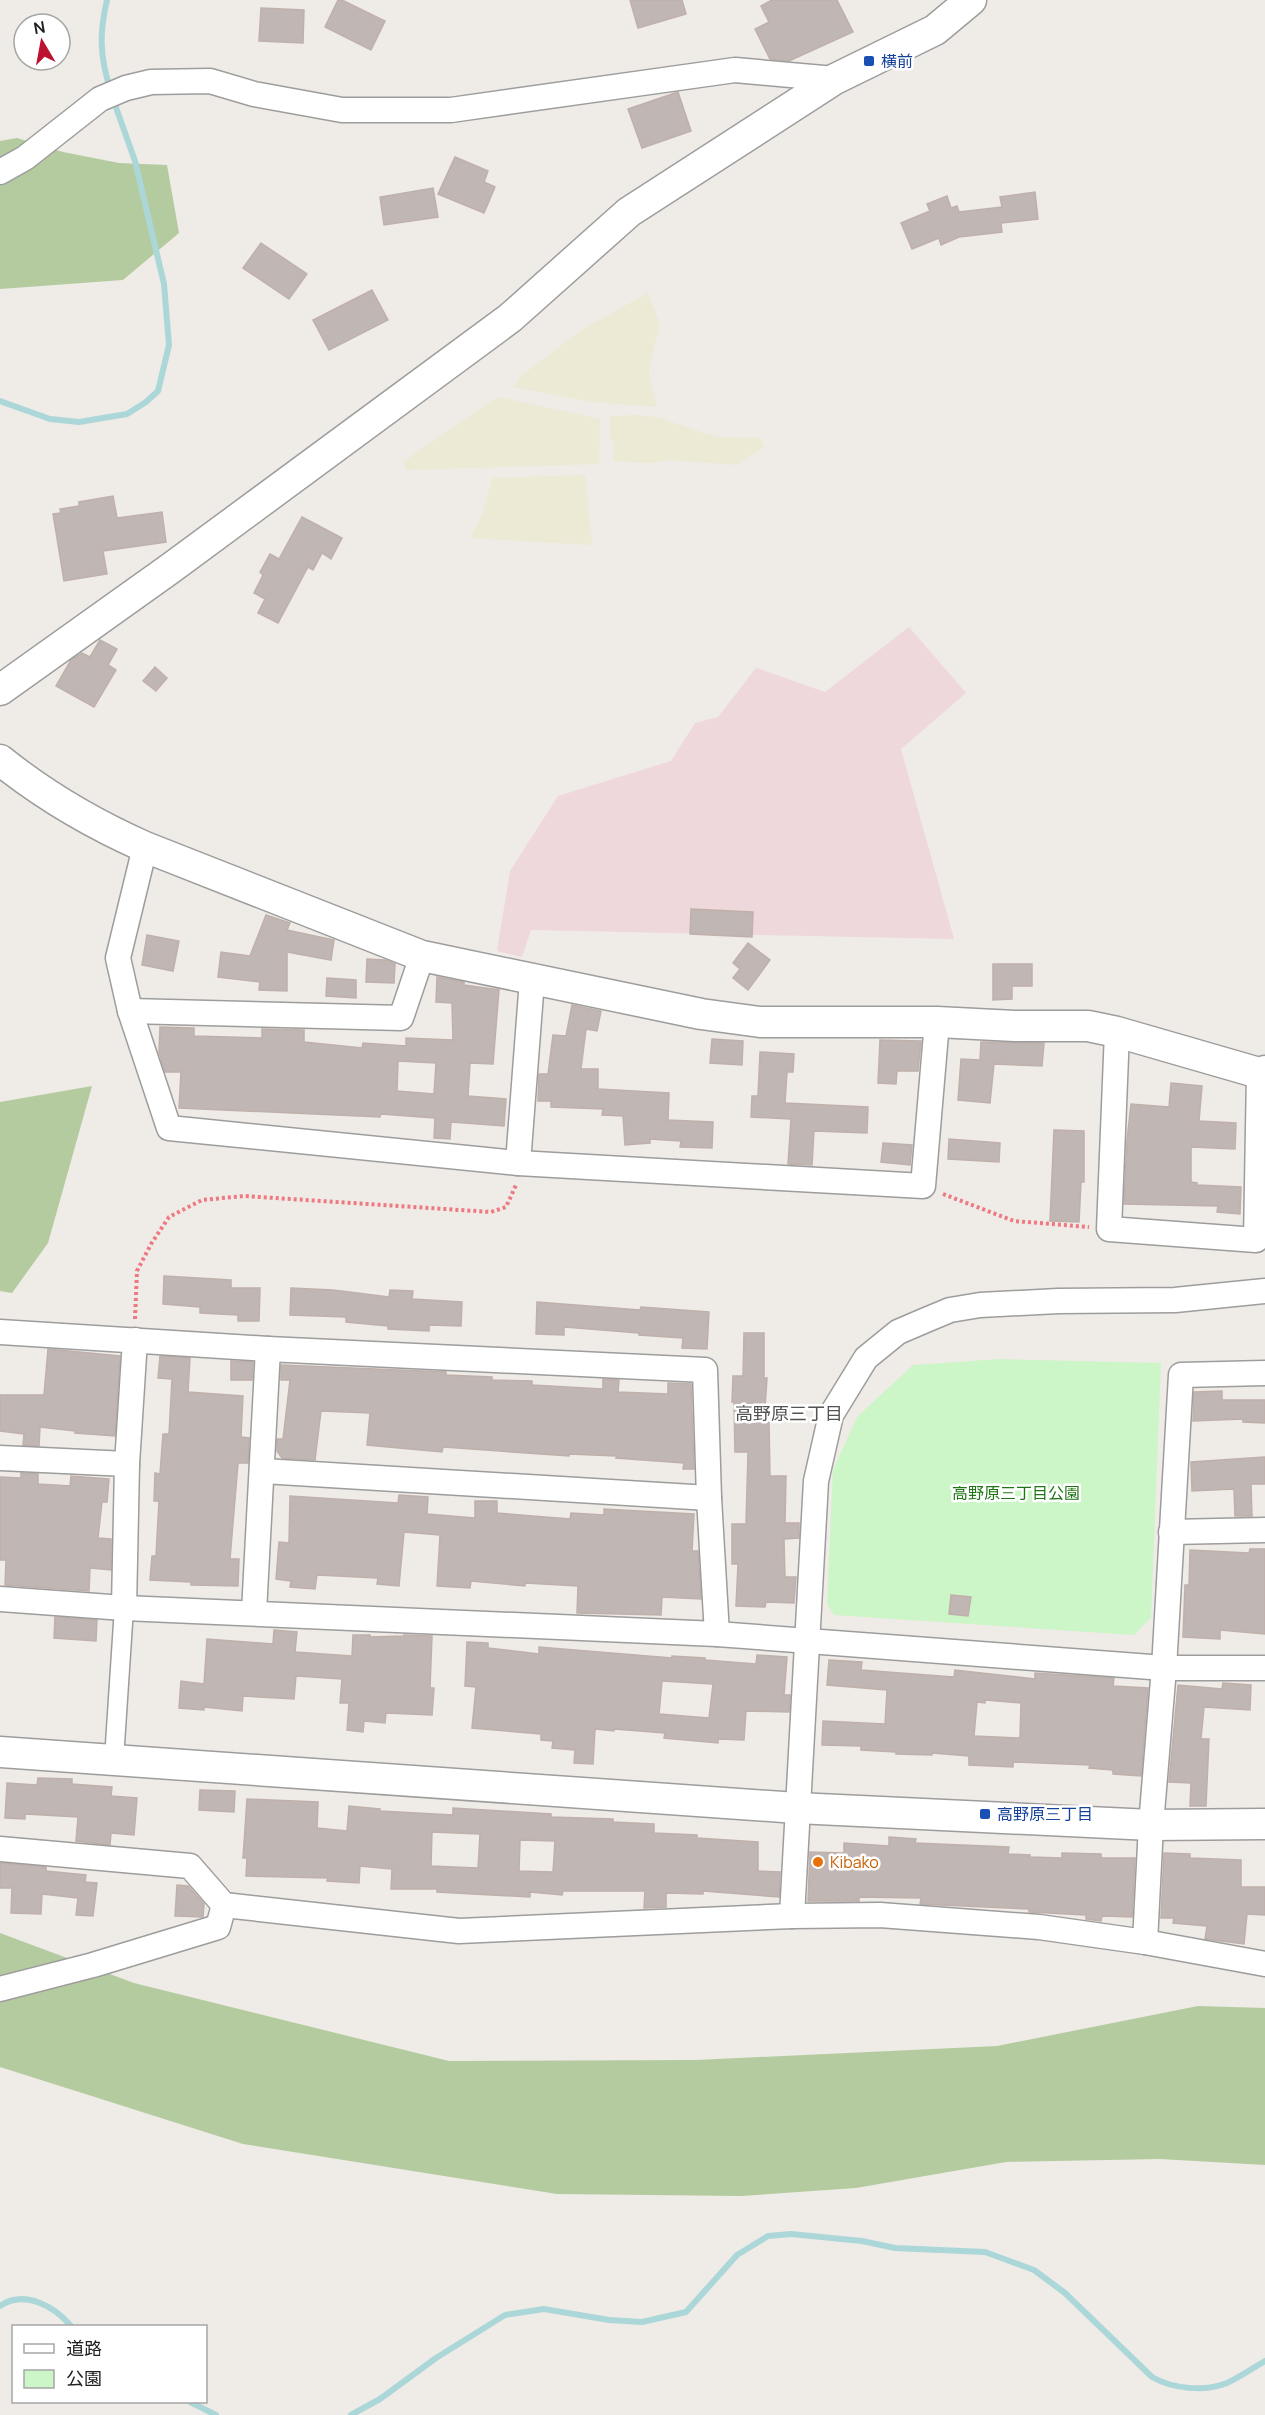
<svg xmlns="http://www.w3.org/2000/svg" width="1265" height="2415" viewBox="0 0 1265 2415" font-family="Manrope,'Noto Sans JP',sans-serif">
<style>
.commercial{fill:#efd8db}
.farmland{fill:#ecead4}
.forest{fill:#b4cb9f}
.park{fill:#ccf5c8}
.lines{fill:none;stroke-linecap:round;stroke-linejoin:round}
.stream{stroke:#abd7d9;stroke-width:6}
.building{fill:#c0b6b4;stroke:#c0b0aa;stroke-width:1.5;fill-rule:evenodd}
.pedestrian-casing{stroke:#9d9d9d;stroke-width:21}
.minor-casing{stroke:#9d9d9d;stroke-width:27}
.tertiary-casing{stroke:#9d9d9d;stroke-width:33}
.path{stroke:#ee7981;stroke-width:4;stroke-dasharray:3 3;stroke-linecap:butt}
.pedestrian{stroke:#fff;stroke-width:18}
.minor{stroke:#fff;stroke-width:24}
.tertiary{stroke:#fff;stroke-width:30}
.transit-dot{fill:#1a4fb4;stroke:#fff;stroke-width:2}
.food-dot{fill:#e8710a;stroke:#fff;stroke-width:2}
.labels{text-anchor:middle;stroke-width:5;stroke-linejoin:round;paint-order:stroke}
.transit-label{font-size:16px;fill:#164399;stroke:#fff;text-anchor:start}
.park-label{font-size:16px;fill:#1e7615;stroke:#fff}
.food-label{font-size:16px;fill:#c56008;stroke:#fff;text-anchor:start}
.neighbourhood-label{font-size:18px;fill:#535353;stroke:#fff}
</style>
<rect width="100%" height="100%" fill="#efebe7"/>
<!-- commercial -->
<polygon class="commercial" points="909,627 966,693 901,749 954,939 531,930 522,957 497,951 510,871 558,796 671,761 695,723 718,717 756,668 825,692"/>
<!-- farmland -->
<g class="farmland">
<polygon points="648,293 660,325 650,362 649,375 657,407 592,402 513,387 521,376 583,329"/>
<polygon points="496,398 503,398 600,419 599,464 406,470 404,461"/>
<polygon points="639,415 660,418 716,437 759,438 765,446 736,465 671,460 650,463 613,461 614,443 610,438 610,416"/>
<polygon points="585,475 592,545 470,538 483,513 492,478"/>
</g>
<!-- forest -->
<g class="forest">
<polygon points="17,138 63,152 119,163 167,165 179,233 123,280 0,289 0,141"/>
<polygon points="92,1086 48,1243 12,1293 0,1291 0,1102"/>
<polygon points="0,1933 134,1983 449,2061 697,2060 997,2046 1198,2006 1265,2008 1265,2165 1160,2159 1006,2162 856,2188 742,2196 557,2194 243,2144 0,2067"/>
</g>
<!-- park -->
<polygon class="park" points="1001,1359 1161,1363 1151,1618 1134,1635 834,1615 827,1604 833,1470 857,1417 913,1365"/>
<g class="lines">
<!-- stream -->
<g class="stream">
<path d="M107,0C99,34 100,56 110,89"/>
<polyline points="0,401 50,419 79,422 127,414 146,402 158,391 169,345 164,284 135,161 113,99"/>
<path d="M0,2306C25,2289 55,2307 71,2326"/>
<polyline points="190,2402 216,2415"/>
<path d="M351,2415L380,2399L436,2358L505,2315L544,2309L609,2320L642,2322L686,2312L737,2255L768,2236L791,2234L862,2241L895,2248L985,2252L1034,2270L1065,2293L1152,2377C1173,2389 1205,2392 1227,2383C1240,2377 1253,2368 1265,2361"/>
</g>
</g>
<!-- building -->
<g class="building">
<polygon points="338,0 342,0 385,21 371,50 325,27"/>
<polygon points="630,0 682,0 686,14 638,28"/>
<polygon points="772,0 837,0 853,32 789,61 770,59 755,29 769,22 761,6"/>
<polygon points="261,8 304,10 303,43 259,41"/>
<polygon points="678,92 691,131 642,148 628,109"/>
<polygon points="455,157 488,171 484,182 495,187 484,213 438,194"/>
<polygon points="433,188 438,217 384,225 380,197"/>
<polygon points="1035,192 1038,219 1001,223 1002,232 959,237 941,245 939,238 912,249 901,223 930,211 927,204 947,196 951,208 957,206 959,212 1002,207 1000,197"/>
<polygon points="261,243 307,274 289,299 243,268"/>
<polygon points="372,290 388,320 329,350 313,320"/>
<polygon points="113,496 117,518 162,512 166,542 103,551 107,574 64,581 53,514 61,513 60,509 79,506 79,502"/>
<polygon points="302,517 342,538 331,559 322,553 313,570 308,567 278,623 258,613 265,599 254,593 263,575 260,572 270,554 279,559"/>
<polygon points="100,640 117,649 108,665 116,670 94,707 56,686 71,660 82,653 90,657"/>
<polygon points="155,667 167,678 156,691 143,681"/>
<polygon points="691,909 753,912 752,937 690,934"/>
<polygon points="266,915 290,923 287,930 334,940 331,960 287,952 287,991 259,990 260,982 218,977 221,952 250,956"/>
<polygon points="147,935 179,941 173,971 142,965"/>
<polygon points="748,943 770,960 748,990 733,978 740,969 733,963"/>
<polygon points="367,959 385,960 395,964 394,983 366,982"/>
<polygon points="993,964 1032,964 1032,986 1012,986 1012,999 993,1000"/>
<path d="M437,977L464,982V985L499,990L493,1064L470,1063L468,1096L506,1099L504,1126L451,1122L450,1139L434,1138L435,1118L381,1114L380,1117L179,1108L181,1072H165L159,1052L160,1027L194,1028V1036L262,1038V1029L304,1030V1042L362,1048L363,1043L406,1046V1038L453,1040L452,1003L436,1002ZM398,1061L436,1063L434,1094L397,1091Z"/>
<polygon points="327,978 356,980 356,998 326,996"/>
<polygon points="572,1005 601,1011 597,1031 586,1029 581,1069 598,1069 598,1089 669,1093 668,1120 713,1122 712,1148 680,1147 681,1141 650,1139 650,1143 625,1145 623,1116 602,1115 603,1109 551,1107 551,1101 538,1101 539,1074 548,1074 553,1035 566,1036"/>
<polygon points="712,1039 743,1041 742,1065 710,1063"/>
<polygon points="880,1040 921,1041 918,1071 897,1071 896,1084 878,1083"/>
<polygon points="981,1042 1044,1043 1042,1066 994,1064 990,1103 958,1100 961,1059 980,1060"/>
<polygon points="760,1052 794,1054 793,1072 787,1072 785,1103 868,1107 867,1133 814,1131 812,1165 788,1164 791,1119 751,1117 752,1096 758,1096"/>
<polygon points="1171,1083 1202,1086 1199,1121 1236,1123 1235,1149 1191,1147 1191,1182 1197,1183 1197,1185 1241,1187 1240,1214 1217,1212 1218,1206 1124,1204 1127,1140 1131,1104 1169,1107"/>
<polygon points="1054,1130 1084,1131 1084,1182 1081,1182 1079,1222 1050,1221"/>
<polygon points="949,1139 1000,1143 999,1162 948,1159"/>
<polygon points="883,1143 912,1145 910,1165 881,1162"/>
<polygon points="164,1276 231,1280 231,1288 260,1288 259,1321 238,1321 238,1315 200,1313 200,1307 163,1304"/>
<polygon points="291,1288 333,1290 389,1297 390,1290 413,1291 412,1299 462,1302 461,1326 429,1325 429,1331 388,1329 388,1326 346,1322 346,1317 290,1315"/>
<polygon points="537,1302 640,1310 641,1307 709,1312 707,1349 682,1348 683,1338 639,1335 639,1333 564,1327 564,1335 536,1334"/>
<polygon points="744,1333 764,1333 764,1378 767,1378 764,1422 769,1422 770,1476 786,1476 785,1523 799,1523 799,1538 784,1539 785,1577 796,1577 794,1603 766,1602 765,1607 736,1606 738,1564 732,1564 732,1524 746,1524 748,1452 735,1452 734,1402 732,1402 733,1376 743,1376"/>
<polygon points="48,1349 120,1356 115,1436 75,1433 75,1431 40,1427 39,1446 23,1445 24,1434 0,1431 0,1395 44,1395"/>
<polygon points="160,1356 190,1358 188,1392 243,1396 241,1437 249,1438 248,1463 238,1463 230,1559 239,1559 238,1586 191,1585 191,1582 150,1580 152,1556 156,1556 159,1501 154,1501 155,1473 160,1474 163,1434 169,1434 172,1379 158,1378"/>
<polygon points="231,1361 253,1362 252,1380 231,1380"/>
<polygon points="281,1365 446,1372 446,1375 492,1377 492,1380 532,1381 532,1385 603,1389 603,1379 619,1380 618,1392 668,1394 668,1383 691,1384 694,1469 683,1469 684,1463 616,1458 617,1456 569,1454 569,1456 443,1447 442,1452 367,1445 370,1413 321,1411 315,1460 282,1458 277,1451 277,1439 283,1439 290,1380 281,1380"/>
<polygon points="1222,1391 1222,1400 1265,1400 1265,1423 1243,1422 1243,1419 1193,1421 1194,1392"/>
<polygon points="1265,1457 1265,1484 1251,1484 1252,1516 1235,1516 1234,1489 1192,1491 1191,1462"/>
<polygon points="21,1473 38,1474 38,1484 70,1486 71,1476 109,1479 107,1502 102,1502 98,1538 111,1539 111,1570 90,1568 89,1591 5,1585 6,1560 0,1560 0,1477 21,1478"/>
<polygon points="399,1495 428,1497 427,1514 475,1518 475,1501 497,1501 497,1513 570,1519 571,1513 604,1515 604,1509 694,1514 692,1551 698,1551 701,1599 662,1597 661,1615 577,1613 578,1586 525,1583 525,1586 471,1581 470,1588 437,1586 440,1535 404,1532 399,1586 377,1584 378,1578 317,1575 315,1589 290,1587 291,1581 276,1579 279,1542 289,1543 290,1496 398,1503"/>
<polygon points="1250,1549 1265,1549 1265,1634 1220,1630 1220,1639 1183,1637 1185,1585 1189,1585 1190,1550 1249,1553"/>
<polygon points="951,1595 971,1597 968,1616 949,1614"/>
<polygon points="55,1617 97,1620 96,1641 54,1638"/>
<polygon points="274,1630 297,1632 295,1652 352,1656 353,1635 370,1635 370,1637 404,1636 404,1635 432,1636 430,1688 434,1688 432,1715 386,1713 385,1723 364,1721 363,1732 347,1730 349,1703 340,1703 342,1679 296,1676 294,1699 243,1696 242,1711 204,1707 204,1710 179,1708 181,1681 204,1684 207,1639 273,1644"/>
<path d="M467,1642L488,1643V1648L539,1654V1647L672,1658V1656L705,1658V1660L756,1664L757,1655L787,1657L784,1695H790L789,1712L746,1711L744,1740L718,1739V1743L664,1738L665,1733L614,1729V1731L595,1729L593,1764L574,1763L575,1750L552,1748L553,1741L541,1740V1734L472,1728L476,1687L465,1686ZM662,1681L713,1684L709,1718L659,1714Z"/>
<path d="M829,1660L862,1662L861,1670L954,1677L955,1670L1035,1679V1673L1114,1678L1113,1686L1148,1688L1141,1776L1113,1774V1770L1089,1768L1090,1765L1013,1762V1767L969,1765V1756L932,1753V1755L896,1754V1752L861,1750V1746L822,1745L823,1721L885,1724L887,1690L827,1685ZM985,1700L1021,1703L1020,1738L974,1736L977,1702L985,1703Z"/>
<polygon points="1223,1683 1251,1685 1250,1710 1204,1707 1201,1739 1209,1739 1206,1806 1190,1806 1191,1783 1169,1782 1178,1685 1222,1689"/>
<polygon points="38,1778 72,1779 72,1784 112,1787 111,1796 137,1798 134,1835 111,1833 110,1845 76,1841 78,1817 25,1814 25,1819 5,1818 7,1783 37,1785"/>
<polygon points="200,1790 235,1791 234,1812 199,1810"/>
<path d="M247,1799L318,1802L317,1828L347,1831L349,1806L380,1809V1811L453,1815V1808L551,1814V1817L613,1819V1822L654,1824V1833L697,1835V1838L758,1842V1871L780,1872L779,1897L703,1891V1894L666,1893V1907L644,1908L645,1891H563L562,1895L530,1892V1897L437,1892V1889H391L392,1869L360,1866L359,1883L327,1881L328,1878L246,1876L247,1858H243ZM432,1832L480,1834L478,1868L431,1866ZM520,1840L555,1841L553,1872L519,1871Z"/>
<polygon points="889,1837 916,1839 915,1843 1009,1847 1008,1854 1030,1855 1030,1857 1062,1858 1062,1853 1101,1854 1101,1858 1135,1858 1132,1917 1102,1916 1101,1921 1086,1919 1086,1915 1029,1912 1029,1909 920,1904 921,1898 859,1897 859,1901 808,1901 810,1852 844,1853 844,1843 889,1846"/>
<polygon points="1164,1853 1190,1854 1190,1858 1241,1860 1241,1887 1265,1887 1265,1915 1247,1914 1244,1944 1205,1939 1207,1926 1173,1923 1174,1918 1161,1918"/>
<polygon points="0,1863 46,1867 46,1871 86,1875 85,1882 97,1883 93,1916 76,1915 78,1898 42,1894 41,1914 11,1913 12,1888 0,1888"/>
<polygon points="177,1885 188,1886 204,1904 203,1917 175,1916"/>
</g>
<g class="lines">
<defs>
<polyline id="pedestrian" points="114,1759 124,1608"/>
<g id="minor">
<polyline points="0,172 25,158 100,99 126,88 151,82 210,81 254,94 342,110 451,110 735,70 835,79"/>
<polyline points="145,847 118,958 130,1011 169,1128 518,1163 923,1186 937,1022"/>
<polyline points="130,1011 401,1018 422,956"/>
<polyline points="1117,1032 1109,1229 1256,1240 1259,1073"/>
<polyline points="518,1163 532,980"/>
<polyline points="0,1332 268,1349 705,1370 709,1498 717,1634"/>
<polyline points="0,1458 127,1464"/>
<polyline points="263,1471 709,1498"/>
<polyline points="1171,1532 1265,1530"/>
<polyline points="0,1599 124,1608 717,1634 1164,1668 1265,1668"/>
<polyline points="124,1608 127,1464 135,1340"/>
<polyline points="254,1612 268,1349"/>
<polyline points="0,1849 190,1866 224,1905 459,1931 792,1916 880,1915 1039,1927 1145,1942 1265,1964"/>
<polyline points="792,1916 816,1481 831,1415 866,1358 898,1332 926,1320 950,1310 980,1305 1058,1301 1175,1300 1265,1291"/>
<polyline points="1145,1942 1151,1825 1164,1668 1181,1375 1265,1373"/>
<polyline points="0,1989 93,1965 218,1927 224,1905"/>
</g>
<g id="tertiary">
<polyline points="0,690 171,568 510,318 629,212 835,79 935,30 971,0"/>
<path d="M0,760C45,796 93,824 145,847L422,956L701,1014L760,1022H937L1015,1026H1088L1117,1032L1259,1073L1265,1071"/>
<polyline points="0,1752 797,1808 1151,1825 1265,1824"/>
</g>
</defs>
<!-- pedestrian casing -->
<use href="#pedestrian" class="pedestrian-casing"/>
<!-- minor casing -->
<use href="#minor" class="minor-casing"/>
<!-- tertiary casing -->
<use href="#tertiary" class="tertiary-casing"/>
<!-- path -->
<g class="path">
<polyline points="943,1194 1014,1221 1089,1227"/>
<polyline points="135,1319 137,1271 151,1244 169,1217 202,1200 244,1196 491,1212 506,1207 516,1185"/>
</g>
<!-- pedestrian -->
<use href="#pedestrian" class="pedestrian"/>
<!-- minor -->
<use href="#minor" class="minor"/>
<!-- tertiary -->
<use href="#tertiary" class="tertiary"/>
</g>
<!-- markers -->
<g class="transit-dot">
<rect x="863" y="55" width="12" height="12" rx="3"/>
<rect x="979" y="1808" width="12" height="12" rx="3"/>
</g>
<circle class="food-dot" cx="818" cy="1862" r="6"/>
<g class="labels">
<!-- transit labels -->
<g class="transit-label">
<text x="881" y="67">横前</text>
<text x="997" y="1820">高野原三丁目</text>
</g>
<!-- park labels -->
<g class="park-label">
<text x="1016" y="1499">高野原三丁目公園</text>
</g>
<!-- food labels -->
<g class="food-label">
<text x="830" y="1868">Kibako</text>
</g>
<!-- neighbourhood labels -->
<g class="neighbourhood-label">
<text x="789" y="1420">高野原三丁目</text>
</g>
</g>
<!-- legend -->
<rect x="12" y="2325" width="195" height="78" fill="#ffffff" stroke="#a6a6a6" stroke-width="1.5"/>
<rect x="24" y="2344" width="30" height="9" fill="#ffffff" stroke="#a6a6a6" stroke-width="1.5"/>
<text x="66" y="2355" font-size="18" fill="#202020">道路</text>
<rect x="24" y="2370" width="30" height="18" fill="#ccf5c8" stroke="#a6a6a6" stroke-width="1.5"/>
<text x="66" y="2385" font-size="18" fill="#202020">公園</text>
<!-- north arrow -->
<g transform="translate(42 42) rotate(350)"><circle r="28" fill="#ffffff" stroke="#a6a6a6" stroke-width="1.5"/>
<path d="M0-4.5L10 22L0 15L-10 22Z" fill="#be112f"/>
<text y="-9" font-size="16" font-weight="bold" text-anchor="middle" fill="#202020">N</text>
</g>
</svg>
